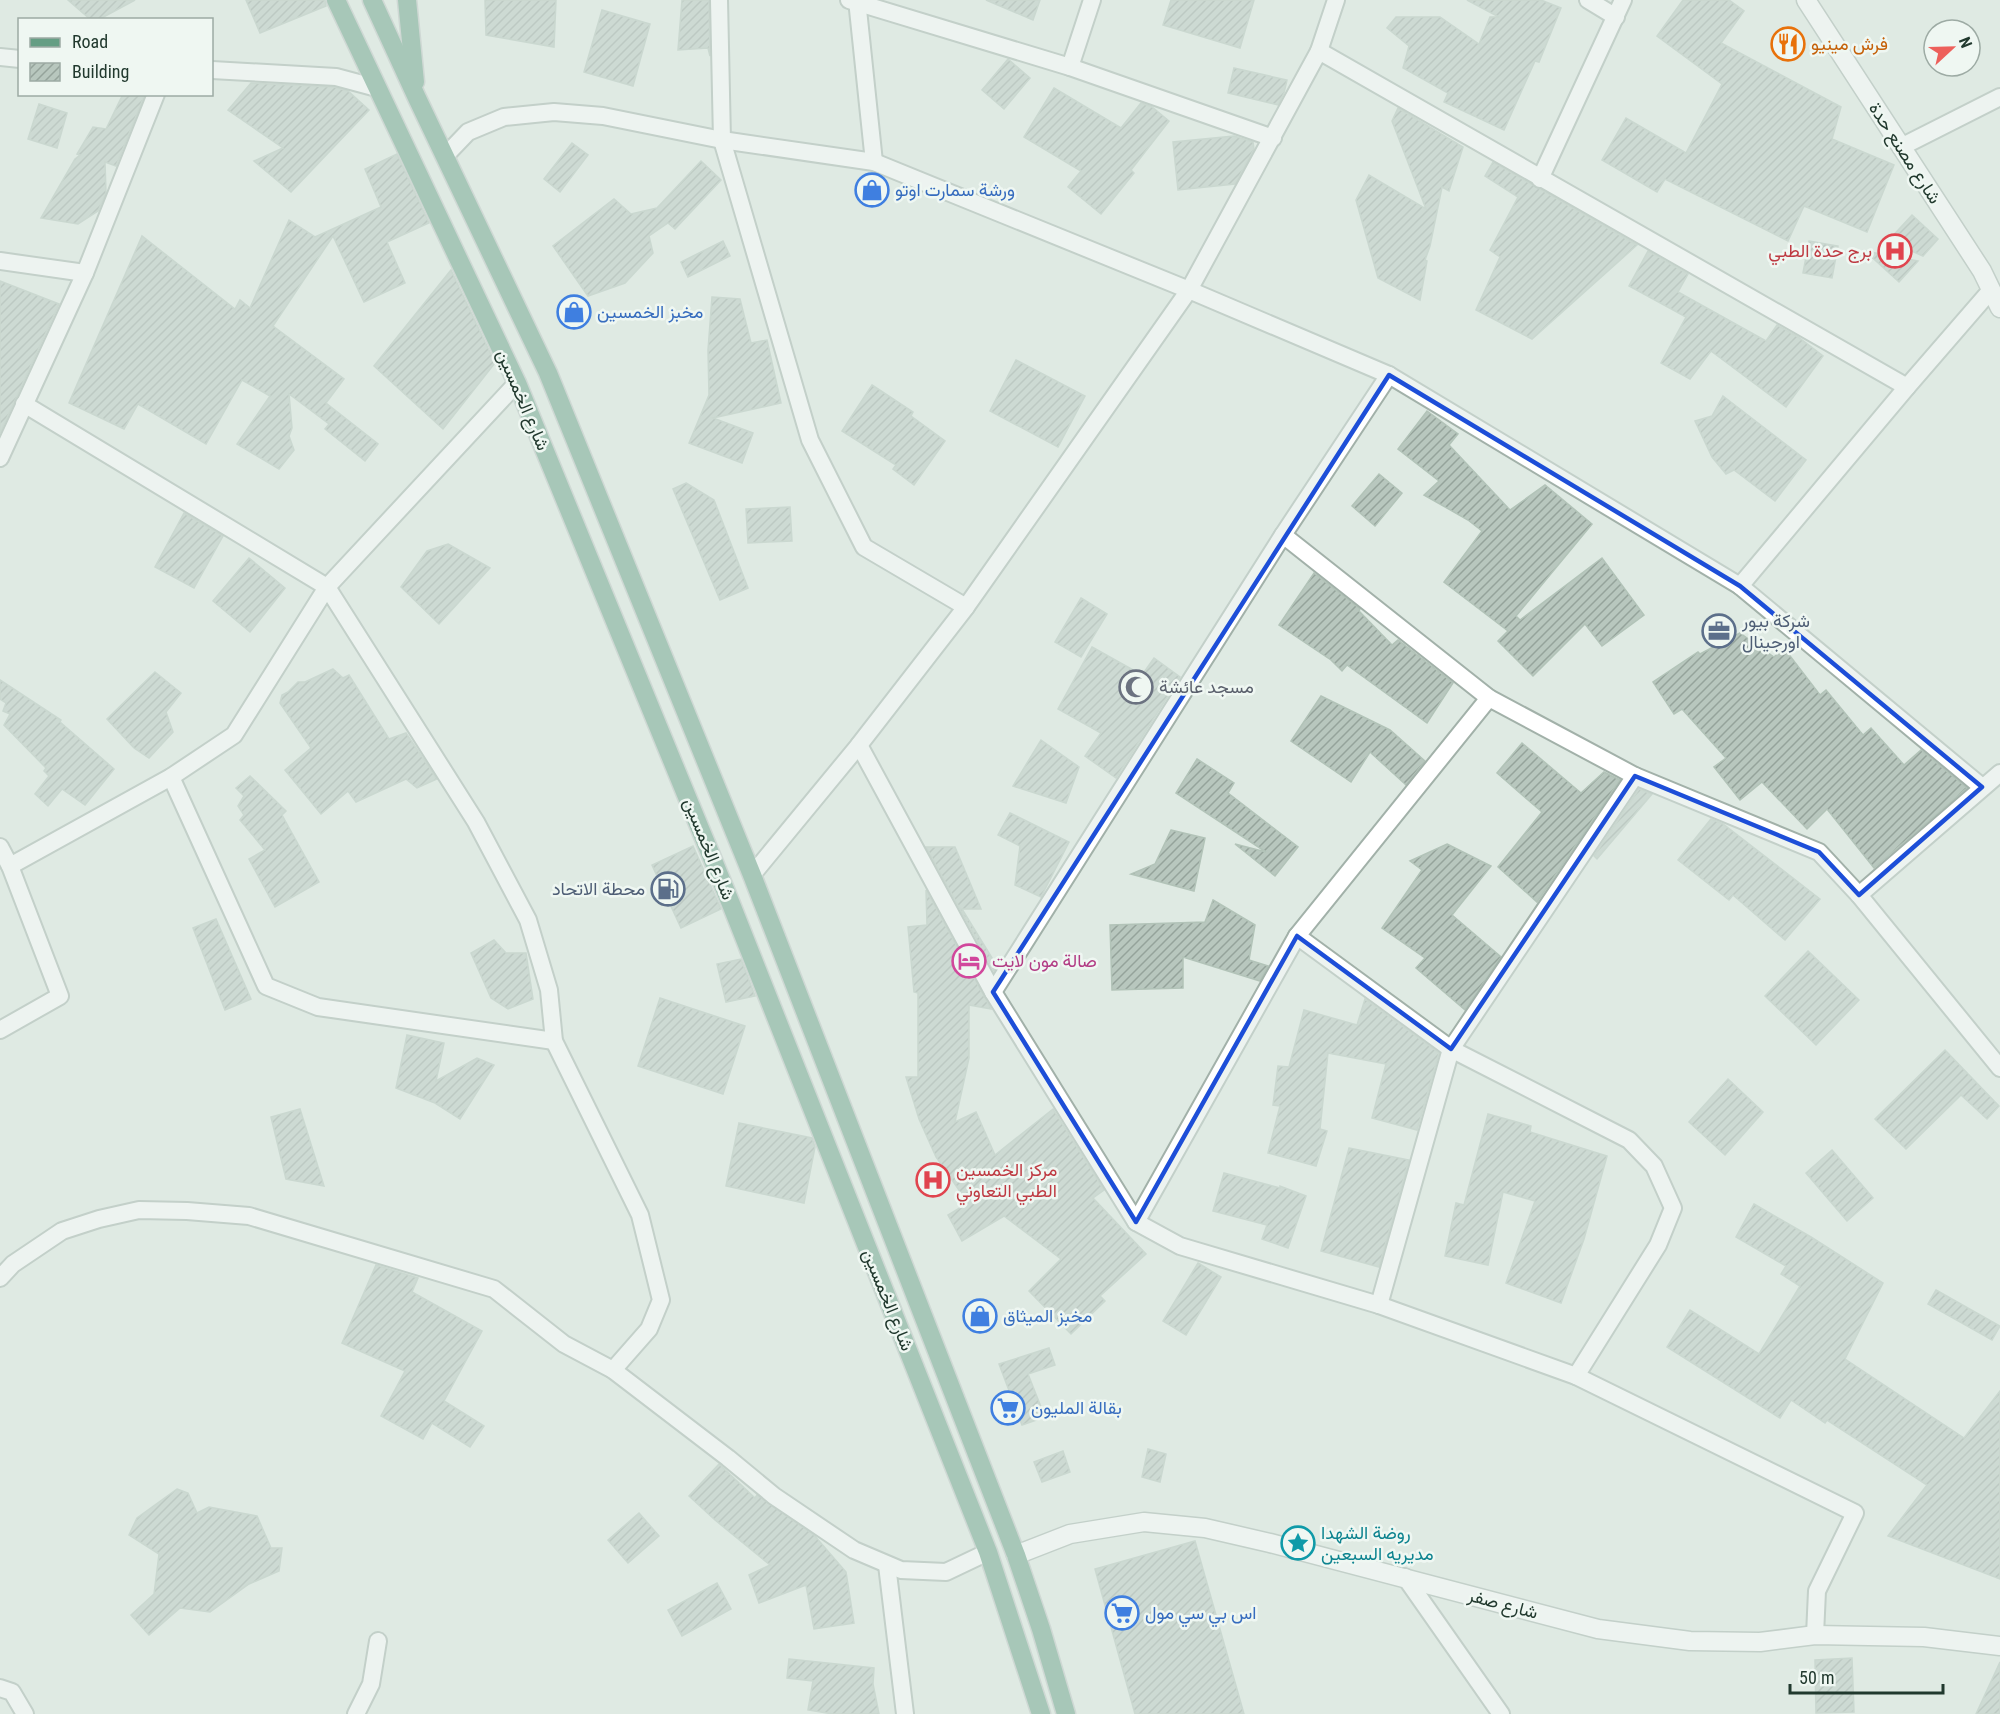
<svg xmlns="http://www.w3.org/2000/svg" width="2000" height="1714" viewBox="0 0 2000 1714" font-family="'Roboto Condensed',Vazirmatn,sans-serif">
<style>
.building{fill:url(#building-hatch);stroke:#b2c3b8;stroke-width:1.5}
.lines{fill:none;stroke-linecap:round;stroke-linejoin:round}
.minor-casing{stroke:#a2b1a9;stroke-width:20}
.tertiary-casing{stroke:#a2b1a9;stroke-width:21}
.primary-casing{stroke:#bcc4c0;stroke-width:21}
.minor{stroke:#fff;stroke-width:16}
.tertiary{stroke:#fff;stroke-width:18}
.primary{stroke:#659e84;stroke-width:18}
.marked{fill:none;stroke:#1d4ed8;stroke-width:4.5;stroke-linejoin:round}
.labels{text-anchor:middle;stroke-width:5;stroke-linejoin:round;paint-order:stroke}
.food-label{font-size:18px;fill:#c56008;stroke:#eff7f2;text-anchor:start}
.street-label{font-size:18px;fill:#21392e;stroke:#eff7f2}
.shop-label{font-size:18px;fill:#366cbe;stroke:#eff7f2;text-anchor:start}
.health-label{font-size:18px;fill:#be3a42;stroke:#eff7f2;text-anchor:end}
.service-label{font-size:18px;fill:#4e5e75;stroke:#eff7f2;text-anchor:start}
.worship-label{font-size:18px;fill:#5b616d;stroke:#eff7f2;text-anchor:start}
.hotel-label{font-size:18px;fill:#b23c85;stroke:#eff7f2;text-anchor:start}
.culture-label{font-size:18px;fill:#0d838f;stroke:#eff7f2;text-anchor:start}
</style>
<defs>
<pattern id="building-hatch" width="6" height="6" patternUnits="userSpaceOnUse" patternTransform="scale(1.5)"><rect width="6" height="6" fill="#b8c7be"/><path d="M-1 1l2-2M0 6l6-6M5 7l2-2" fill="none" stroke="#95a39b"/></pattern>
</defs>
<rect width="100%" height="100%" fill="#dfeae3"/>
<!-- building -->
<g class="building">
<polygon points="68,0 135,0 98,20 91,20"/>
<polygon points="246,0 325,0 326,6 260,33"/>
<polygon points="485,0 556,0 554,47 486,35"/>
<polygon points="682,0 709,0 710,56 708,48 678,50"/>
<polygon points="986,0 1040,0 1033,20"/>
<polygon points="1171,0 1254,0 1240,48 1163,25"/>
<polygon points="1467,0 1541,0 1561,8 1539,62 1535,61 1504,130 1444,102 1448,93 1403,68 1409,46 1387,28 1396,17 1440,17 1479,44 1490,17 1499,17"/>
<polygon points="1683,0 1729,0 1744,11 1721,43 1841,107 1832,139 1894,165 1867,232 1804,206 1788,241 1665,179 1657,192 1602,160 1626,118 1686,153 1722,84 1657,36"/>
<polygon points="602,10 650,24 633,86 584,72"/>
<polygon points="1008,59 1030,78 1004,109 982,90"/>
<polygon points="1234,68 1287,80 1284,93 1278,105 1228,93"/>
<polygon points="251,83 334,87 348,91 369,110 291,192 254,161 283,148 228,110"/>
<polygon points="1054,88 1121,128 1141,103 1152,107 1169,121 1131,170 1134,173 1101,214 1068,187 1081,171 1024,137"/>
<polygon points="123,94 145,94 116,166 105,162 106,193 98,211 78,224 41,218 75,159 80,155 77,154 93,127 106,129"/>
<polygon points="39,104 67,113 57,148 28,139"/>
<polygon points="1398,108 1463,147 1449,191 1442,187 1430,246 1425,260 1427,261 1420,300 1378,278 1356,200 1369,175 1426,209 1392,121"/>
<polygon points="1234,136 1253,142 1254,149 1235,184 1178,190 1173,142"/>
<polygon points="572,143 588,155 560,192 544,179"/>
<polygon points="397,154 429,223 387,242 405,283 364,302 333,236 273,326 344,379 326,403 378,444 365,461 325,429 329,424 289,394 292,428 289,436 294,450 279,469 237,444 270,396 242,380 206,444 138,404 124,429 69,403 142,236 235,309 240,300 250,308 289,220 315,237 381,207 365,169"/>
<polygon points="701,161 721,180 675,229 668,223 649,236 653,253 625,283 588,296 553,246 614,199 631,214 657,208"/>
<polygon points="1493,162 1637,245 1532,339 1476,310 1500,257 1490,250 1518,197 1485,176"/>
<polygon points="1912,215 1938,239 1923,256 1888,241"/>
<polygon points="723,241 730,256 688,277 681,262"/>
<polygon points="1809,241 1838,246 1832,278 1803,273"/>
<polygon points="1648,251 1688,274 1678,292 1766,341 1777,325 1798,337 1823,356 1786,407 1711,351 1690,379 1661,363 1686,317 1629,286"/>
<polygon points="1865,251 1918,261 1899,282"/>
<polygon points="451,270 495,363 443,429 374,366"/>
<polygon points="0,281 59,304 0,433"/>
<polygon points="712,297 740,299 751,343 767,340 781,403 713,418 753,433 742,463 689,443 709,395 708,350"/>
<polygon points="1016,360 1085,396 1058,447 990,411"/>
<polygon points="872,385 913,412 911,416 945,441 914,485 893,469 896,465 842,431"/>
<polygon points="1723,396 1806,460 1775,501 1734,470 1726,474 1712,457 1695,421 1712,416"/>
<polygon points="1427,411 1458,434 1449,445 1510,510 1545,485 1592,524 1516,616 1520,620 1602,558 1644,615 1602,646 1585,624 1533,676 1498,641 1508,631 1444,582 1482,531 1468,520 1424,495 1439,481 1398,449"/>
<polygon points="1379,474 1402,493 1375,526 1352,506"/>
<polygon points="686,483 714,500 748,588 720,600 673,489"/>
<polygon points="790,507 792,541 748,543 746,509"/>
<polygon points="184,513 223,536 194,588 155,567"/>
<polygon points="448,544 490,568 439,624 401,587 427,551"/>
<polygon points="249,558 285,588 250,632 213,601"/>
<polygon points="1314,573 1360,609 1359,611 1392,645 1398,640 1453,683 1427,723 1347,665 1342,671 1331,660 1279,625"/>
<polygon points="1081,598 1107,614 1081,657 1055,642"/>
<polygon points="1740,633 1774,657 1784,648 1820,695 1826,690 1863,735 1871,728 1904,765 1921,750 1967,788 1874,868 1827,809 1807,829 1762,782 1740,800 1714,767 1726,758 1682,709 1674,714 1653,682 1698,652 1700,654"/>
<polygon points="1092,647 1142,675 1154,658 1180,677 1116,778 1085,756 1101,733 1058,709"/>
<polygon points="333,669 343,678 349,675 389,739 406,733 437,779 417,788 406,779 356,802 348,791 321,814 285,770 311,748 280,703 282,695 288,692 298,682 305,682"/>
<polygon points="155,672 181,693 166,712 173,732 149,758 134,748 107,719"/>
<polygon points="0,680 61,720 60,722 114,769 85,805 62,789 48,806 35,794 49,776 44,771 46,768 4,725 10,714 3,711 6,703 0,699"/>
<polygon points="1321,696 1390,730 1425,761 1406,785 1370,752 1351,782 1291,741"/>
<polygon points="1041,740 1079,767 1066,803 1013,786"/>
<polygon points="1522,743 1581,793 1604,772 1620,780 1537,902 1498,867 1542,812 1497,773"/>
<polygon points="1197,759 1234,783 1228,793 1298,847 1275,876 1235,844 1266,852 1176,793"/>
<polygon points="250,776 286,811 282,815 319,882 275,907 249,859 265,850 240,820 244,815 238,806 244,796 236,788"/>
<polygon points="1639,789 1652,794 1597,859 1594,856"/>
<polygon points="1010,813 1069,842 1041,897 1015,885 1020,846 998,835"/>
<polygon points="1711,819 1723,824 1820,899 1785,940 1733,895 1729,900 1678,860"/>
<polygon points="1171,830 1205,838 1194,891 1131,874 1155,864"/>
<polygon points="1447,844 1491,866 1452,915 1501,957 1465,1010 1416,968 1425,958 1382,928 1422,870 1410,861"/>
<polygon points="693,846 721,909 681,928 652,865"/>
<polygon points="926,847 955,847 981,909 962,909 997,966 994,971"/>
<polygon points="926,890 991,1009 969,1005 969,1058 955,1122 976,1112 995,1155 1053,1109 1104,1190 1093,1198 1146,1254 1100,1296 1105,1301 1071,1334 1029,1291 1061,1259 1004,1216 962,1241 948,1215 968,1203 936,1157 919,1119 906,1077 918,1077 918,993 914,992 908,927 927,925"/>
<polygon points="1213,900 1255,925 1249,960 1268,966 1260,981 1183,957 1183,988 1112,990 1110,925 1205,922"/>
<polygon points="216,919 251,999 225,1010 193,928"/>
<polygon points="494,940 506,953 526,953 533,999 508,1009 491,998 471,953"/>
<polygon points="1808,951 1859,1000 1816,1045 1765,996"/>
<polygon points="741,959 755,996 726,1002 717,964"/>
<polygon points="660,998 745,1026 723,1094 638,1066"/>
<polygon points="1365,999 1439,1053 1417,1130 1372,1118 1386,1064 1328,1053 1320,1129 1327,1131 1316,1166 1268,1153 1280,1106 1273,1105 1278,1066 1289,1067 1304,1010 1357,1025"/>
<polygon points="407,1035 444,1043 436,1081 477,1058 494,1065 460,1119 435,1103 396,1088"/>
<polygon points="1945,1050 1999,1106 1987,1119 1961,1095 1906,1149 1875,1119"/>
<polygon points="1728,1079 1763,1112 1725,1155 1689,1122"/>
<polygon points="300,1109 324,1186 286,1179 271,1117"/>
<polygon points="1488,1114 1531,1126 1530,1132 1607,1156 1584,1239 1561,1303 1506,1283 1535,1201 1503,1192 1488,1265 1445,1256 1456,1203 1464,1205"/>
<polygon points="739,1123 812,1138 815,1147 804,1203 726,1186"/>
<polygon points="1349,1148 1409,1160 1379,1267 1321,1251"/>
<polygon points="1832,1150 1873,1198 1847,1221 1806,1173"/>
<polygon points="1224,1173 1280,1188 1280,1186 1306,1196 1288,1248 1262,1239 1267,1225 1213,1211"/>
<polygon points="1754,1204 1811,1237 1883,1283 1845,1359 1964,1438 2000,1391 2000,1579 1888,1536 1927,1485 1827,1420 1825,1423 1791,1400 1780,1418 1667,1347 1690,1310 1759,1354 1800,1286 1781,1274 1786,1266 1736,1237"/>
<polygon points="1198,1263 1221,1277 1186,1335 1163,1321"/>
<polygon points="376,1265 418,1278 412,1292 482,1331 444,1401 484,1426 470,1447 432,1423 423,1439 381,1416 405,1371 342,1343"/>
<polygon points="1936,1290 2000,1326 1992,1340 1928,1304"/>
<polygon points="1049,1348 1055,1365 1028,1374 1045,1417 1022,1425 999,1364"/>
<polygon points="1148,1449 1166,1454 1160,1482 1142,1477"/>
<polygon points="1063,1451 1070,1472 1042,1482 1034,1462"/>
<polygon points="719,1464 755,1498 757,1495 814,1535 846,1572 854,1623 814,1629 806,1585 759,1603 749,1575 770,1565 715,1520 689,1496"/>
<polygon points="177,1489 188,1493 197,1513 209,1507 257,1516 271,1548 282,1548 279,1571 249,1584 210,1612 180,1608 149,1635 131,1615 154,1594 159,1554 129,1535 137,1518"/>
<polygon points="639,1513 659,1536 628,1563 608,1540"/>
<polygon points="1195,1541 1244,1714 1135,1714 1095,1569"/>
<polygon points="717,1583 731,1609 682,1636 668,1610"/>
<polygon points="1852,1658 1854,1712 1816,1713 1815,1660"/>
<polygon points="789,1659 874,1668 873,1684 879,1714 833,1714 808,1710 813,1681 787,1678"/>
<polygon points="2000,1662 2000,1714 1976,1714"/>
</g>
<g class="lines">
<defs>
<g id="minor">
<polyline points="719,0 722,140 810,440 864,547 966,607"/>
<polyline points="849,0 1070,67 1273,138"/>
<polyline points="857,0 874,162"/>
<polyline points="1588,0 1616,17"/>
<polyline points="1319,51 1907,387"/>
<polyline points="0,57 20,59"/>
<polyline points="1070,67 1092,0"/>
<polyline points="212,70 336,77 377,88"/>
<polyline points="1901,147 2000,97"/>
<polyline points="445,156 468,132 504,117 554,112 603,116 722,140 874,162 1189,290 1389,375 1740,586 1982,787"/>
<polyline points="1540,179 1623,0"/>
<polyline points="0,261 85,273"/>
<polyline points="24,404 327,587 476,822 528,920 549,990 554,1041 640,1215 661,1300 649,1329 613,1370"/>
<polyline points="0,458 85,273 156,94"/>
<polyline points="1283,535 1489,698 1635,776 1819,852 1859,895 2000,1068"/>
<polyline points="1740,586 1907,387 1991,290"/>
<polyline points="859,745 993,992 1136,1222 1180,1246 1379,1305 1576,1376 1855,1513 1817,1591 1815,1635"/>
<polyline points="171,777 266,986 318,1007 554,1041"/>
<polyline points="0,847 10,866 60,996 0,1030"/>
<polyline points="10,866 171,777 234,735 327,587 517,383"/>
<polyline points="752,875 859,745 966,607 1189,290 1319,51 1336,0"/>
<polyline points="1859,895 2000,773"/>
<polyline points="1297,936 1451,1049 1629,1140 1654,1166 1673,1208 1658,1245 1576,1376"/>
<polyline points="993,992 1283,535 1389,375"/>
<polyline points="1136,1222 1297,936 1489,698"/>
<polyline points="0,1278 13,1264 62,1231 99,1219 139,1210 187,1211 249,1216 494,1289 564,1344 613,1370 728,1458 774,1496 854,1550 901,1570 946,1572 988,1552"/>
<polyline points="1379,1305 1451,1049 1635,776"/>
<polyline points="887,1565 905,1714"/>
<polyline points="1405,1577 1501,1714"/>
<polyline points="0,1688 12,1692 25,1714"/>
<polyline points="356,1714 371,1684 378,1641"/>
</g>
<g id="tertiary">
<polyline points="1806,0 1982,271 2000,308"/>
<polyline points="1016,1555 1070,1534 1144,1522 1205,1528 1270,1543 1598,1629 1690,1641 1760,1642 1815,1635 1924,1637 2000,1646"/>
</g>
<g id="primary">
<polyline points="336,0 517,383 731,904 988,1552 1041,1714"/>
<polyline points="372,0 417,98 548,373 752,875 1016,1555 1041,1629 1066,1714"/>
<polyline points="407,0 415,82"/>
</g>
</defs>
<!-- minor casing -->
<use href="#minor" class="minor-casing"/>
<!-- tertiary casing -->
<use href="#tertiary" class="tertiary-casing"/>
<!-- primary casing -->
<use href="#primary" class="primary-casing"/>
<!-- minor -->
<use href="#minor" class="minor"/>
<!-- tertiary -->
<use href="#tertiary" class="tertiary"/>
<!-- primary -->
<use href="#primary" class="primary"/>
</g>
<!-- marked area -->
<path d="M0 0H2000V1714H0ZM1389,375L1740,586L1982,787L1859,895L1819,852L1635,776L1451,1049L1297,936L1136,1222L993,992Z" fill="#dfeae3" fill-opacity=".55" fill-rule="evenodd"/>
<path class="marked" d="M1389,375L1740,586L1982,787L1859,895L1819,852L1635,776L1451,1049L1297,936L1136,1222L993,992Z"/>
<!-- icons -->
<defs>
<symbol id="restaurant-ring" viewBox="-11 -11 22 22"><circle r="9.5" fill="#eff7f2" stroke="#e8710a" stroke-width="1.5"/><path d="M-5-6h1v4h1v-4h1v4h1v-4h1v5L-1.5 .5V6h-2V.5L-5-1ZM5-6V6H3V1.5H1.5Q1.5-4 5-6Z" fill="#e8710a"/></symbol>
<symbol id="shop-ring" viewBox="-11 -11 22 22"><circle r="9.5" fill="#eff7f2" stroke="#3f7fe0" stroke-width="1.5"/><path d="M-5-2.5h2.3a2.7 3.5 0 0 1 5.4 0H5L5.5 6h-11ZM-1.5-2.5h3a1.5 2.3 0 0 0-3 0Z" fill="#3f7fe0"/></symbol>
<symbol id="hospital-ring" viewBox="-11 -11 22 22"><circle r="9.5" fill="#eff7f2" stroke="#e0444e" stroke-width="1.5"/><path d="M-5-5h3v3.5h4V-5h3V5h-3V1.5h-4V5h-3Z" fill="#e0444e"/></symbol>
<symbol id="office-ring" viewBox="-11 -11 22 22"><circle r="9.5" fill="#eff7f2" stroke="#5c6f8a" stroke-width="1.5"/><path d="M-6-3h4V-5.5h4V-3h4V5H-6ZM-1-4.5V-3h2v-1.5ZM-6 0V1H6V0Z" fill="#5c6f8a"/></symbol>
<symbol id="mosque-ring" viewBox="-11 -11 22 22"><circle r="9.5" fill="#eff7f2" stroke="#6b7280" stroke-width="1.5"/><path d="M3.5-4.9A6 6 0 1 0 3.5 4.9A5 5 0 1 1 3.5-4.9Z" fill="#6b7280"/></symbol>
<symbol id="fuel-ring" viewBox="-11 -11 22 22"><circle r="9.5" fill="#eff7f2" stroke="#5c6f8a" stroke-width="1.5"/><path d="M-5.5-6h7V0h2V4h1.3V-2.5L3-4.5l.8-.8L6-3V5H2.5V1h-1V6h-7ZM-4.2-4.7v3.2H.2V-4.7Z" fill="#5c6f8a"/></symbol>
<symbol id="hotel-ring" viewBox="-11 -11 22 22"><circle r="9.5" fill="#eff7f2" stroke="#d1479c" stroke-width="1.5"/><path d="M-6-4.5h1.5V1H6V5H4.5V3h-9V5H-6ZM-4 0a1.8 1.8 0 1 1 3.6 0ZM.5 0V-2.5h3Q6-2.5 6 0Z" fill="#d1479c"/></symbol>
<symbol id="supermarket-ring" viewBox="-11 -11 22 22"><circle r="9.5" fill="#eff7f2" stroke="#3f7fe0" stroke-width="1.5"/><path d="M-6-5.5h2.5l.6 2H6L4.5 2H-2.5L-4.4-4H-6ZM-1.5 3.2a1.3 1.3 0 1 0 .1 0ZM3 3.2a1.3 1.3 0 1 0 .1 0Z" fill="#3f7fe0"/></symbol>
<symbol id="sight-ring" viewBox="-11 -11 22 22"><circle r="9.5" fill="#eff7f2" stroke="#0f9aa8" stroke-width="1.5"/><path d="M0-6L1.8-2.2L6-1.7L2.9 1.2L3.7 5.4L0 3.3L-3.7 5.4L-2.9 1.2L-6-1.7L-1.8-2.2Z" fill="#0f9aa8"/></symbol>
</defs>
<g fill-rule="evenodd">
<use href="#restaurant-ring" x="1769" y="25" width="38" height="38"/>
<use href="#shop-ring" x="853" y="171" width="38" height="38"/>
<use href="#hospital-ring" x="1876" y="232" width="38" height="38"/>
<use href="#shop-ring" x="555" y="293" width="38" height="38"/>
<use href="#office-ring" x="1700" y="612" width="38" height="38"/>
<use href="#mosque-ring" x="1117" y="668" width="38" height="38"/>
<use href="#fuel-ring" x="649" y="870" width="38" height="38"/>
<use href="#hotel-ring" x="950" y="942" width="38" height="38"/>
<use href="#hospital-ring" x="914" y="1161" width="38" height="38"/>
<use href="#shop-ring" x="961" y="1297" width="38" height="38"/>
<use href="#supermarket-ring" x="989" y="1389" width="38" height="38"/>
<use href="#sight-ring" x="1279" y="1524" width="38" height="38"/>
<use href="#supermarket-ring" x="1103" y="1594" width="38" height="38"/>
</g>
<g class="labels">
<!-- food labels -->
<g class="food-label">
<text x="1811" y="50">فرش مينيو</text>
</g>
<!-- street labels -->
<g class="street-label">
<text transform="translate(1905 153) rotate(57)" y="6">شارع مصنع حدة</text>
<text transform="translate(523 400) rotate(67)" y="6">شارع الخمسين</text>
<text transform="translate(709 849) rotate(68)" y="6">شارع الخمسين</text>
<text transform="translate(888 1300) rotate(68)" y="6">شارع الخمسين</text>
<text transform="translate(1503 1604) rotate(15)" y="6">شارع صفر</text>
</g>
<!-- shop labels -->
<g class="shop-label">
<text x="895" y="196">ورشة سمارت اوتو</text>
<text x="597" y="318">مخبز الخمسين</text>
<text x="1003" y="1322">مخبز الميثاق</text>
<text x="1031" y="1414">بقالة المليون</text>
<text x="1145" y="1619">اس بي سي مول</text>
</g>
<!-- health labels -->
<g class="health-label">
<text x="1872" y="257">برج حدة الطبي</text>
<text x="956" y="1176" text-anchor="start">مركز الخمسين<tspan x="956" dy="21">الطبي التعاوني</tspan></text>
</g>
<!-- service labels -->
<g class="service-label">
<text x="1742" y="627">شركة بيور<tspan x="1742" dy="21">اورجينال</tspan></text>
<text x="645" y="895" text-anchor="end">محطة الاتحاد</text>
</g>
<!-- worship labels -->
<g class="worship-label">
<text x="1159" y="693">مسجد عائشة</text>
</g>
<!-- hotel labels -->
<g class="hotel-label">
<text x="992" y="967">صالة مون لايت</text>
</g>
<!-- culture labels -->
<g class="culture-label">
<text x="1321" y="1539">روضة الشهدا<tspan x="1321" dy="21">مديريه السبعين</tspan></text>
</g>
</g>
<!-- legend -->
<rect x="18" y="18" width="195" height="78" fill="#eff7f2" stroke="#9daba4" stroke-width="1.5"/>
<rect x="30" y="38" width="30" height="9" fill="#659e84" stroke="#9daba4" stroke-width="1.5"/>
<text x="72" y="48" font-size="18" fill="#21392e">Road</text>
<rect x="30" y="63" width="30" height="18" fill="url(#building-hatch)" stroke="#9daba4" stroke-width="1.5"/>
<text x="72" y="78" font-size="18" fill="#21392e">Building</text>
<!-- north arrow -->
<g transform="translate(1952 48) rotate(68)"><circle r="28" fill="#eff7f2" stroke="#9daba4" stroke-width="1.5"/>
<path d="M0-4.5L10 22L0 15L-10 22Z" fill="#ed605b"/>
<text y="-9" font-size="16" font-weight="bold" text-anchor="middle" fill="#21392e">N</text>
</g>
<!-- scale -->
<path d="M1790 1684v9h153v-9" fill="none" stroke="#21392e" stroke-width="3"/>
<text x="1799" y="1684" font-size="18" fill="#21392e" stroke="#eff7f2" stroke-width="4.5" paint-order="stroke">50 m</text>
</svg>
